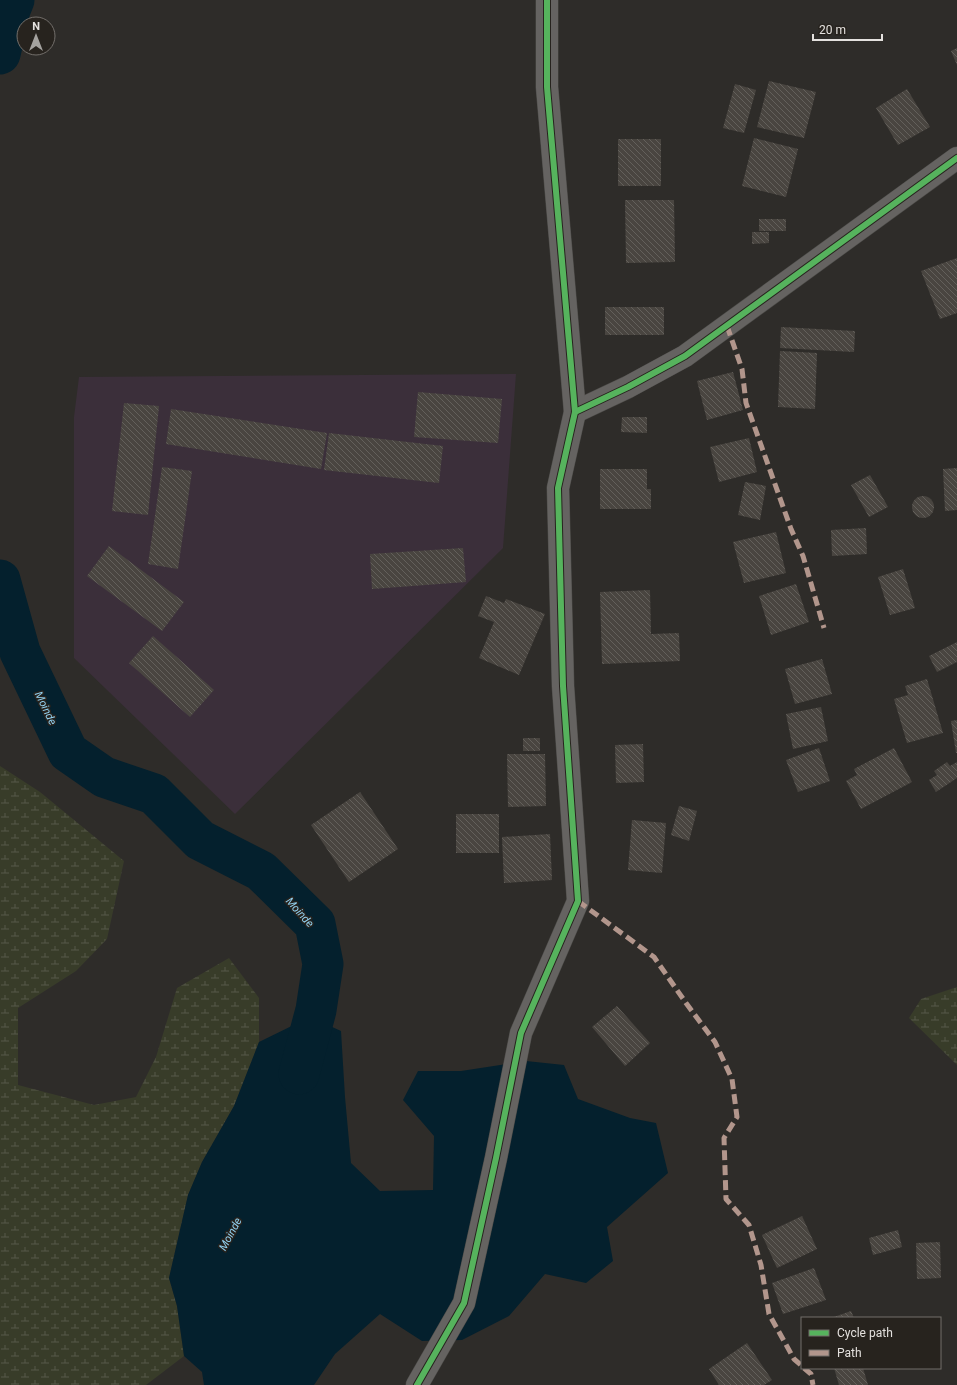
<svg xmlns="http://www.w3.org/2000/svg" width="957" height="1385" viewBox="0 0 957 1385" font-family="Roboto,sans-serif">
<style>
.education{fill:#3b2f3a}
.wetland{fill:url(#wetland-marsh)}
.water{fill:#04202d}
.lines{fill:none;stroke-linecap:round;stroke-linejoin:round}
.river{stroke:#04202d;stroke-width:41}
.building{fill:url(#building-back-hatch)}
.minor-casing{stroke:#4b4a47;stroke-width:23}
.minor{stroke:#656361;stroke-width:22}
.quiet{stroke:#b2968c;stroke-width:5;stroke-dasharray:10 5;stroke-linecap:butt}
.cycleway-casing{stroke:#27231e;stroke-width:8}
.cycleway{stroke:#56b35d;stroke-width:6}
.labels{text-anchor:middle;stroke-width:3;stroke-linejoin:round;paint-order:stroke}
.water-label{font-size:11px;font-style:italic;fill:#92d2f1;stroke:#27231e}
</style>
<defs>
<pattern id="wetland-marsh" width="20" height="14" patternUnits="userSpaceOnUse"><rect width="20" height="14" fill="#383c29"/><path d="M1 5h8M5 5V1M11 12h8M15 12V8" fill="none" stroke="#555848"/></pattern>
<pattern id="building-back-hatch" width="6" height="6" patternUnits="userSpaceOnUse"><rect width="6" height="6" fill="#494540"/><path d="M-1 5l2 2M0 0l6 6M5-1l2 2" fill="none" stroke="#63605b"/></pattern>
</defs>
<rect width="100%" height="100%" fill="#2e2c29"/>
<!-- education -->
<polygon class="education" points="516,374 503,548 235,814 74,658 74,417 79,377"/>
<!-- wetland -->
<g class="wetland">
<polygon points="0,766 40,792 124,861 107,939 76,971 18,1008 18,1085 94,1105 136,1097 156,1057 177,988 229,958 259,998 259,1042 234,1106 202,1162 188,1195 169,1278 177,1306 184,1356 146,1385 0,1385"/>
<polygon points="957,987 957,1065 909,1018 921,999"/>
</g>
<!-- water -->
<polygon class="water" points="310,1017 341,1031 345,1097 351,1163 380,1191 433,1190 434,1136 403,1100 418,1071 461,1071 526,1061 564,1065 578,1099 630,1118 656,1123 668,1173 607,1227 613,1261 586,1283 545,1274 509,1316 462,1340 422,1341 380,1314 335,1354 314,1385 204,1385 202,1372 184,1356 177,1306 169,1278 188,1195 202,1162 234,1106 259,1042"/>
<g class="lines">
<!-- river -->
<g class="river">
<polyline points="0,54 10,10 14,0"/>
<polyline points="0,580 20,652 68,752 104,777 154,794 200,840 261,871 315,924 323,964 316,1010 299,1074"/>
</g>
</g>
<!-- building -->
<g class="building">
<polygon points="957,48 957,65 951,51"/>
<polygon points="769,81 816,92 804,138 757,127"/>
<polygon points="735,84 756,90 744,133 723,128"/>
<polygon points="907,89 930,127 898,145 876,108"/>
<polygon points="754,138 798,149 786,197 742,186"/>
<rect x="618" y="139" width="43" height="47"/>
<polygon points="625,200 674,200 675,262 626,263"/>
<rect x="759" y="219" width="27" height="12"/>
<polygon points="752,232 769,232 769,243 752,244"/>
<polygon points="957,258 957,313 940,319 921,271"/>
<rect x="605" y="307" width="59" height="28"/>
<polygon points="781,327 855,331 854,352 780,348"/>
<polygon points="780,351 817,353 815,409 778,407"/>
<polygon points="733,372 743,410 707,420 697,381"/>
<polygon points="418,392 502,399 498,443 414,437"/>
<polygon points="124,403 159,406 148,515 112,511"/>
<polygon points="171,409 327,433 321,469 166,444"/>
<polygon points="622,417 647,417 647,433 621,432"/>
<polygon points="329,433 443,446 439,483 324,470"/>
<polygon points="749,438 757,472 719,482 710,447"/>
<polygon points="162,467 192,471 178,569 148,564"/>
<polygon points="957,468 957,510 945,511 943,469"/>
<polygon points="600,469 647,469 647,489 651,489 651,509 600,509"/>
<polygon points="870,475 888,507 869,517 851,485"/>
<polygon points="745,482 766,486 760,520 738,515"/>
<circle cx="923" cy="507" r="11"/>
<polygon points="866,528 867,554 832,556 831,530"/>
<polygon points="776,532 786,573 744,583 733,542"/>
<polygon points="109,546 184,602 162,631 87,576"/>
<polygon points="463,548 466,582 372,589 370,554"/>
<polygon points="903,569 915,608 890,615 878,577"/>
<polygon points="796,584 809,622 771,635 759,596"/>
<polygon points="650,590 651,634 679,633 680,661 602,664 600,592"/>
<polygon points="486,596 504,603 506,599 545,614 519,675 479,658 494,622 478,616"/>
<polygon points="153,636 214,690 190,717 129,663"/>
<polygon points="957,642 957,662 937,672 929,656"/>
<polygon points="822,659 832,694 795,704 785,669"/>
<polygon points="927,679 943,733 907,743 894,699 908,695 905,686"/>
<polygon points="821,707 828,741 793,749 786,714"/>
<polygon points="957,720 957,753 956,753 951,721"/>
<rect x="523" y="738" width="17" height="13"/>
<polygon points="643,744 644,782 616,783 615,745"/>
<polygon points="819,748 830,781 798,792 786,760"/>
<polygon points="894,748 912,782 861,809 846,781 857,775 854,769"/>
<polygon points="507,754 545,754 546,806 508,807"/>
<polygon points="947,762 950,766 957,762 957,778 936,792 929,780 937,775 934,771"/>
<polygon points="360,792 398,849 349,882 311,825"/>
<polygon points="679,806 697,811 689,841 671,835"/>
<rect x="456" y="814" width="43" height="39"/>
<polygon points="632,820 666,823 662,873 628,870"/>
<polygon points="550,834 552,880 504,883 502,837"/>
<polygon points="617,1006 650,1043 625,1066 592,1027"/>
<polygon points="802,1216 817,1249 777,1268 762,1235"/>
<polygon points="898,1230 902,1247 873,1255 869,1238"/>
<polygon points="940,1242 941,1278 917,1279 916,1243"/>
<polygon points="814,1268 826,1300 783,1314 772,1283"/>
<polygon points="851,1311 854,1318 831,1318"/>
<polygon points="747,1343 772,1380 764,1385 719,1385 709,1369"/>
<polygon points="834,1368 863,1368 868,1385 839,1385"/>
</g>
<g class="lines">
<defs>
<g id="minor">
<polyline points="575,412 628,387 685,356 957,158"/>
<polyline points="417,1385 464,1303 496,1158 521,1033 578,901 563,686 558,488 575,412 547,87 547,0"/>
</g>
</defs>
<!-- minor casing -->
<use href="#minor" class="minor-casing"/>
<!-- minor -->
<use href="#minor" class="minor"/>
<!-- quiet -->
<g class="quiet">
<polyline points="727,326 742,369 746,403 791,529 803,556 824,628"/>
<polyline points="578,901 654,957 686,1003 715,1042 732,1079 737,1117 724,1138 726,1199 749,1225 761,1265 769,1314 794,1359 802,1366"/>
<polyline points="804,1368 811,1374 813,1385"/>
</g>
<defs>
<g id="cycleway">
<polyline points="575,412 628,387 685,356 957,158"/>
<polyline points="417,1385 464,1303 496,1158 521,1033 578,901 563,686 558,488 575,412 547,87 547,0"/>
</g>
</defs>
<!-- cycleway casing -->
<use href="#cycleway" class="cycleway-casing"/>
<!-- cycleway -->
<use href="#cycleway" class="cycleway"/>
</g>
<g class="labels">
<!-- water labels -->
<g class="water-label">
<text transform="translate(46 708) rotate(64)" y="4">Moinde</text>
<text transform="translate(300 912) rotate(48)" y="4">Moinde</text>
<text transform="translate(230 1234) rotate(-62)" y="4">Moinde</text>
</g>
</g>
<!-- legend -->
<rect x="801" y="1317" width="140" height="52" fill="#27231e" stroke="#736f6b"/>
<rect x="809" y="1330" width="20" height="6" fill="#56b35d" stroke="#736f6b"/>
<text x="837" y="1337" font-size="12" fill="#e4e1de">Cycle path</text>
<rect x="809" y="1350" width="20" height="6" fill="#b2968c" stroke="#736f6b"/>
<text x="837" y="1357" font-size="12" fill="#e4e1de">Path</text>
<!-- north arrow -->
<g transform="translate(36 36)"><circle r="19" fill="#27231e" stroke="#736f6b"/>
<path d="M0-3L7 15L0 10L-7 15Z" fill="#a4a29f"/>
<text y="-6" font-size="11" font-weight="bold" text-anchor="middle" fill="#e4e1de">N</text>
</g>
<!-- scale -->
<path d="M813 34v6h69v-6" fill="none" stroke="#e4e1de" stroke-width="2"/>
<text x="819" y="34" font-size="12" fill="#e4e1de" stroke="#27231e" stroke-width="3" paint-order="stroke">20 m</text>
</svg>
